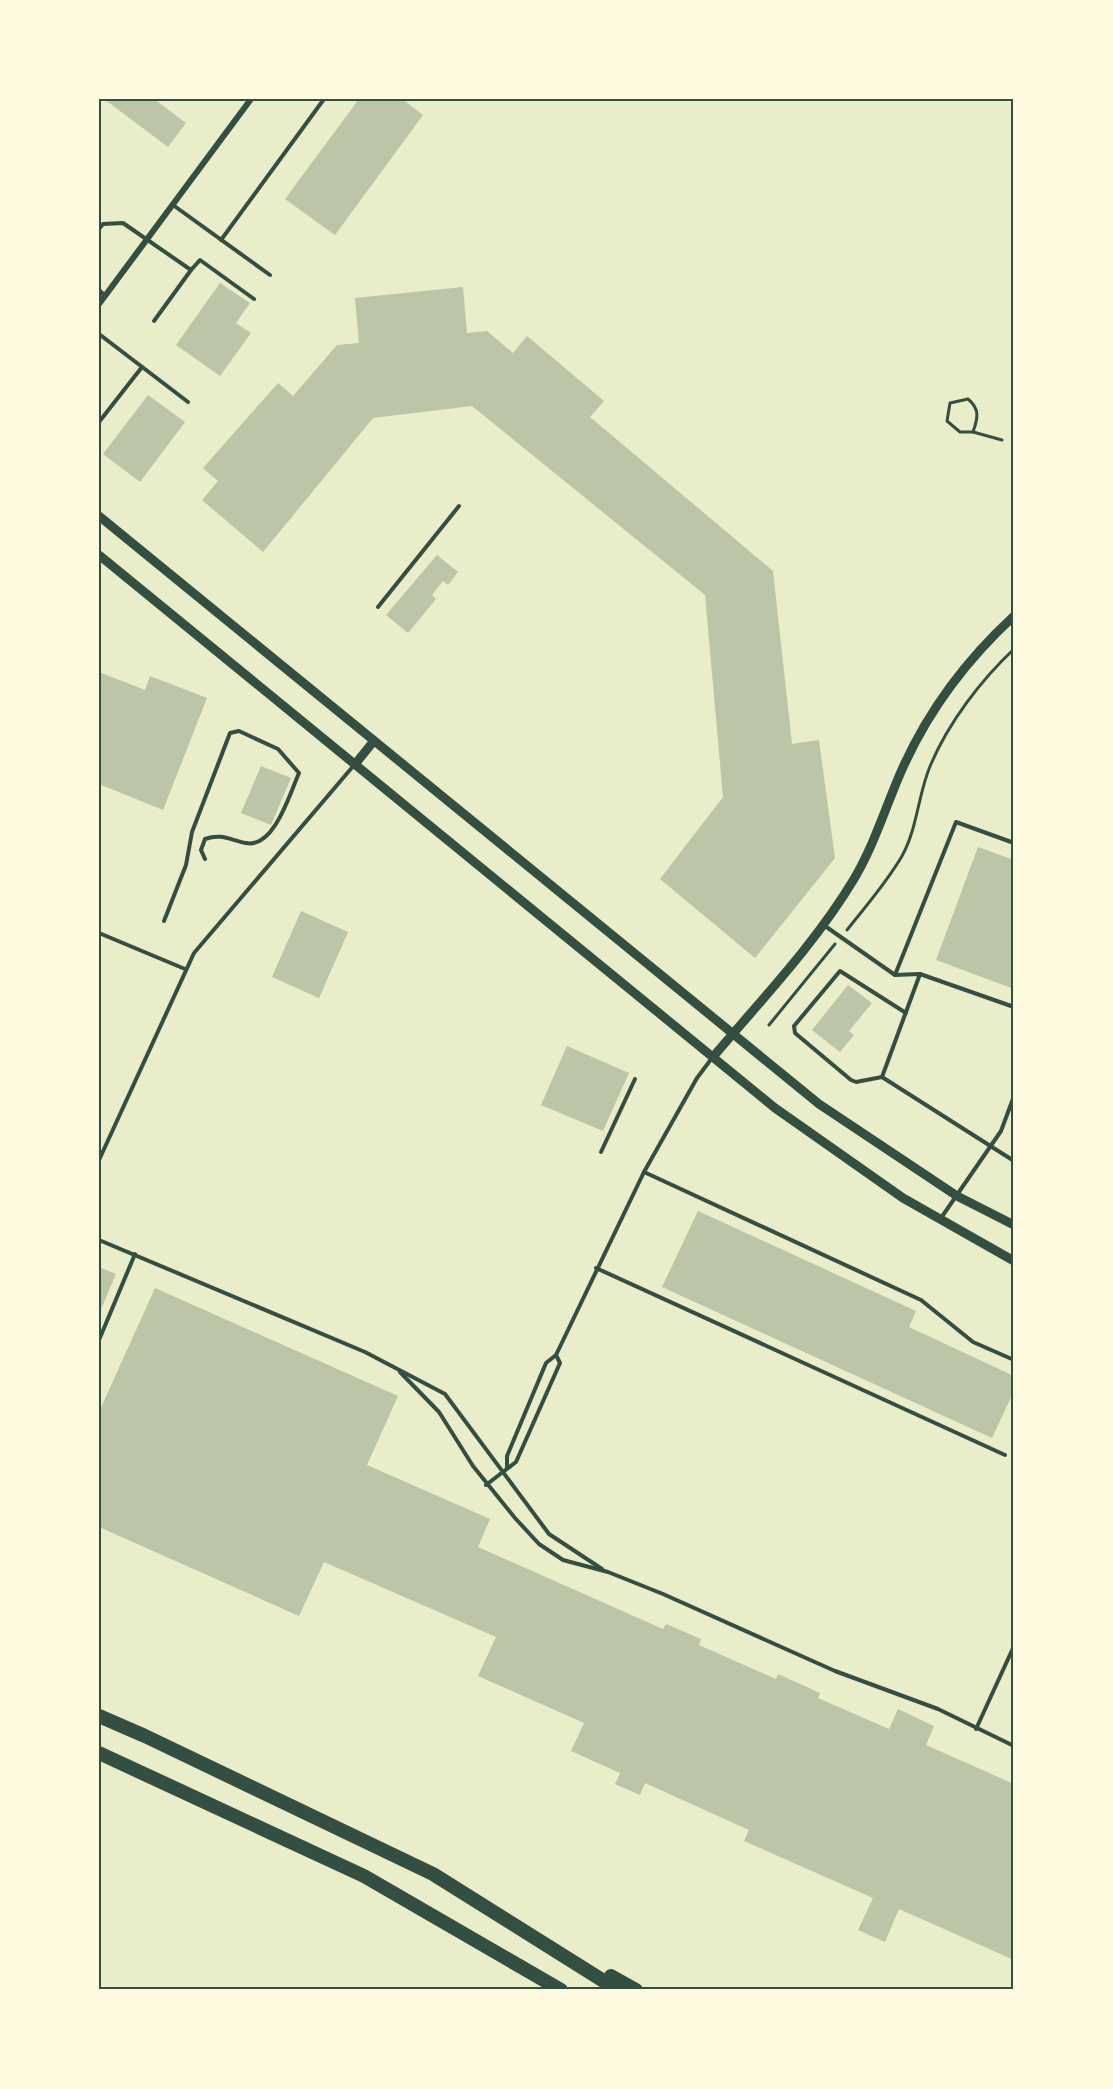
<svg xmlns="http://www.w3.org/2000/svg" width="1113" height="2089" viewBox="0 0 1113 2089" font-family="'Sofia Sans Condensed',sans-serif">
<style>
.building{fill:#bcc5a7}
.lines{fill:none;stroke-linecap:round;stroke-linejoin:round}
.path{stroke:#344e41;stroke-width:3}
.service{stroke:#344e41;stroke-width:4}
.minor{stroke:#344e41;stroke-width:6}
.tertiary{stroke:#344e41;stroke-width:9}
.motorway{stroke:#344e41;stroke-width:14}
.neatline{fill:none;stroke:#344e41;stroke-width:2}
</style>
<rect width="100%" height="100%" fill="#e9edc9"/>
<!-- building -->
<g class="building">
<polygon points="104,99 154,99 186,123 168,147"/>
<polygon points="359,99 402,99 423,115 335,235 285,199"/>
<polygon points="220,283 250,303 236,323 251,333 220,376 176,345"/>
<polygon points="463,287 467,333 487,331 513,353 527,336 604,401 590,417 773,571 792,744 819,740 835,858 755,958 660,879 723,797 705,595 472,406 373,418 263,552 202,500 218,481 203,468 278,383 293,396 337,345 359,343 355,298"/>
<polygon points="148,395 185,422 140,482 103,454"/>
<polygon points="437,555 458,572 448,585 443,581 432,595 436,599 408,633 386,615"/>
<polygon points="99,672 145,690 150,676 207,698 163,810 99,784"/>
<polygon points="261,766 291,778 271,825 241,813"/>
<polygon points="978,847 1014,860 1014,989 936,960"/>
<polygon points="301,911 348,932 319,998 272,977"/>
<polygon points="848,985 872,1003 849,1031 854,1035 840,1052 812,1030"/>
<polygon points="567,1046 629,1073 603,1131 541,1105"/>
<polygon points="698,1211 916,1311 909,1327 1014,1376 1014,1391 992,1438 662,1287"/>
<polygon points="99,1267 116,1274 99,1314"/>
<polygon points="155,1288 398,1396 367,1465 490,1519 478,1547 663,1629 666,1624 701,1639 699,1645 776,1679 778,1674 820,1693 818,1698 889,1729 898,1709 934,1726 926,1745 1014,1784 1014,1960 899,1909 885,1942 858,1930 873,1898 744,1841 749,1830 645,1783 640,1795 615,1784 620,1773 571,1751 584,1723 478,1676 496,1637 324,1562 299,1616 99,1527 99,1412"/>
</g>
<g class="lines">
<!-- path -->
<g class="path">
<path d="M968,399C980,409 978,418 973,432H960L947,421L950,403Z"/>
<polyline points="973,432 1002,440"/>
<path d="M847,930C866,906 887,882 902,856C918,827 918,793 931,764C949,722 981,680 1014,649"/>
<polyline points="769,1025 835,944"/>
</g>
<!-- service -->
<g class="service">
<polyline points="173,205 270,275"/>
<polyline points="99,229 103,224 123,223 191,270 154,321"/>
<polyline points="221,240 324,99"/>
<polyline points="191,270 200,260 254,299"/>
<polyline points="99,290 105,296"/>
<polyline points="99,334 188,402"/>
<polyline points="99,422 142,367"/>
<polyline points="378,607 459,506"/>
<path d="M164,921L186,865L192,832L230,733L239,731L278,749L299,773C290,793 274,849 246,843C230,840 222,833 205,839L201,850L205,859"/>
<polyline points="825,926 895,975 920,974 1014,1007"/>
<polyline points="99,933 185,969"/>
<polyline points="920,974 882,1077 1014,1161"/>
<polyline points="895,975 956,822 1014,843"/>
<polyline points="882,1077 856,1082 851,1080 795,1033 794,1026 840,971 906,1013"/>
<polyline points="601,1152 635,1079"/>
<polyline points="99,1160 194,953 355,764"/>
<polyline points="644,1172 921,1300 973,1342 1014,1360"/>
<polyline points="941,1218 1001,1131 1014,1096"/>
<polyline points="99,1240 365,1352 445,1394 549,1534 602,1569"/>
<polyline points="596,1268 1005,1455"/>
<polyline points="99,1340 135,1254"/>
<polyline points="400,1372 439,1412 473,1466 515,1518 539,1544 563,1560 608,1572 663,1594 835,1671 938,1709 1014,1746"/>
<polyline points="507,1467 507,1456 546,1363 556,1355 644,1172 697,1078 712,1058"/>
<polyline points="486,1485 516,1462 560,1363 556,1355"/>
<polyline points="976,1729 1014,1646"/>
</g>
<!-- minor -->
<polyline class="minor" points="99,304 251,99"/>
<!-- tertiary -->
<g class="tertiary">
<polyline points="99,516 819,1104 957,1196 1014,1225"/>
<polyline points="99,555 775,1108 903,1198 1014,1261"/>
<polyline points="356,763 373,742"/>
<path d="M713,1057C762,999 815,944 854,879C874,845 885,809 900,774C926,714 965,661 1014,616"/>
</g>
<!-- motorway -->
<g class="motorway">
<polyline points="99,1716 145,1736 433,1874 618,1990"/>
<polyline points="99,1753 364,1876 561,1990"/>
<polyline points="611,1976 636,1990"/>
</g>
</g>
<!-- border -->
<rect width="1113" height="2089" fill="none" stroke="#fefae0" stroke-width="201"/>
<rect x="100" y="100" width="912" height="1888" class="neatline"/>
</svg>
